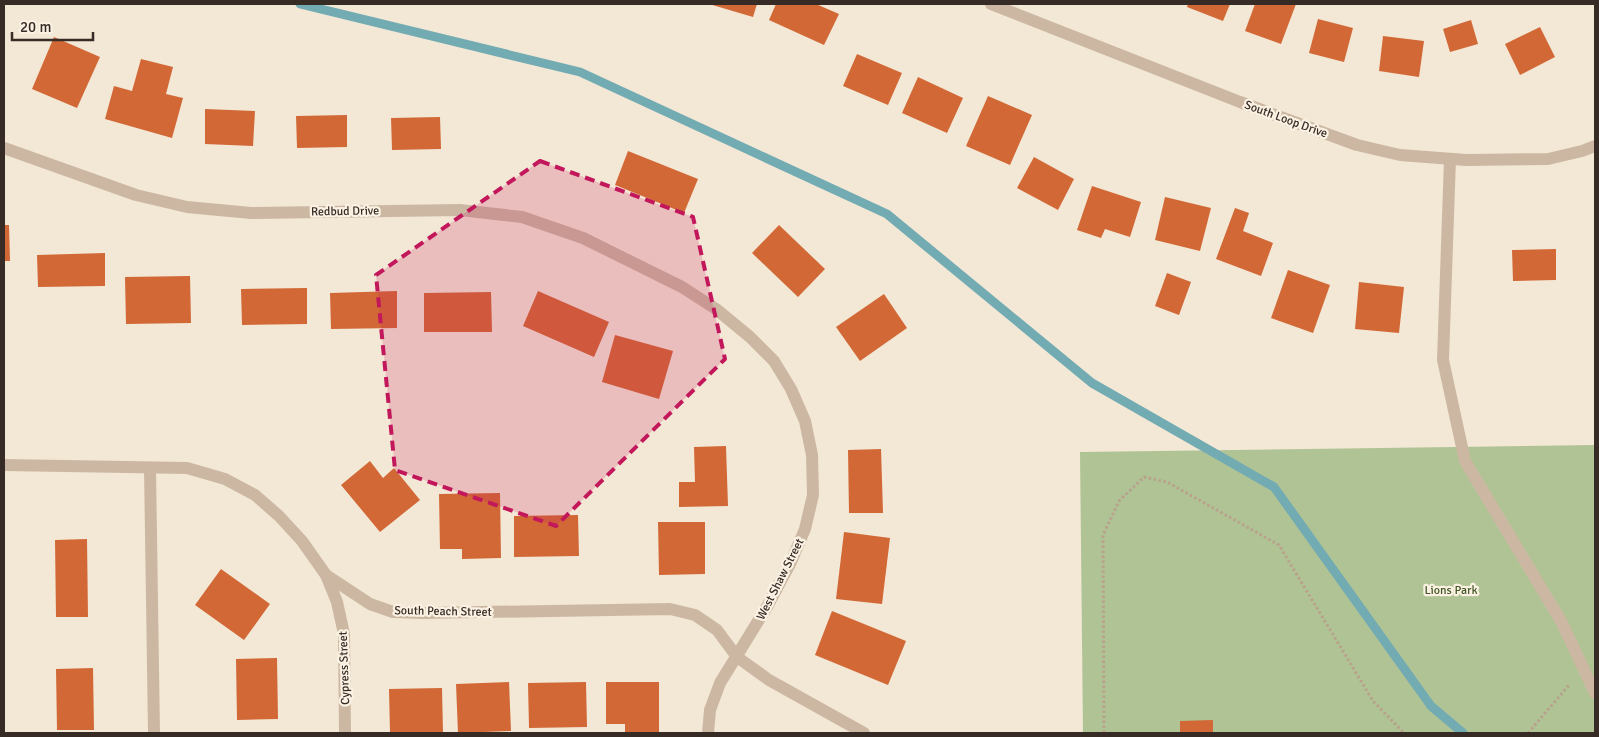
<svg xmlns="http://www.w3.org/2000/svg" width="1599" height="737" viewBox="0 0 1599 737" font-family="Signika,sans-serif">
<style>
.green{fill:#b0c395}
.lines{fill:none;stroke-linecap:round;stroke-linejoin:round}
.stream{stroke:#73abb3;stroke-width:9}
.building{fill:#d26836}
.path{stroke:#b8a28c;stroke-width:3;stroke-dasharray:2.5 2.5;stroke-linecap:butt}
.lane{stroke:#ccb8a2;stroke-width:12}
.street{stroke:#ccb8a2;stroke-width:12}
.marked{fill:#c2185b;fill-opacity:0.2;stroke:#c2185b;stroke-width:4;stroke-dasharray:10 6;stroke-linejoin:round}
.labels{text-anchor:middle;stroke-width:4.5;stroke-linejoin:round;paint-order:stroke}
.street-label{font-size:12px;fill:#362b25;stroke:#fbf2e3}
.park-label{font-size:12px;fill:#415626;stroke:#fbf2e3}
</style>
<rect width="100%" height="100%" fill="#f3e8d6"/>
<!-- green -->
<polygon class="green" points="1595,445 1595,733 1083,733 1080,452"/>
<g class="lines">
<!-- stream -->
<polyline class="stream" points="300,4 580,72 887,214 1092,383 1274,487 1431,706 1463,733"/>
</g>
<!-- building -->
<g class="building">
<polygon points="709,4 757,4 753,17"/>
<polygon points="776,4 816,4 839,14 824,45 769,20"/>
<polygon points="1188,4 1230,4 1223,21 1187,7"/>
<polygon points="1255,4 1296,4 1281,44 1245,31"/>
<polygon points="1318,19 1353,28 1344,62 1309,53"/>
<polygon points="1471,20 1478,44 1450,52 1443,29"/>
<polygon points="1540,27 1555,57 1520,75 1505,44"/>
<polygon points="1383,36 1424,41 1419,77 1379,71"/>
<polygon points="54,37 100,57 77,108 32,89"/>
<polygon points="857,54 902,73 888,105 843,86"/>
<polygon points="141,59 173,67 166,94 183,98 172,138 105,119 114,86 132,91"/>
<polygon points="918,77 963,98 947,133 902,113"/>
<polygon points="988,96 1032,115 1010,165 966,146"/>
<polygon points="205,109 255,111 253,146 205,144"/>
<polygon points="347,115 347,147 297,148 296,116"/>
<polygon points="440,117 441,149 392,150 391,118"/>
<polygon points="628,151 698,179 684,213 615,185"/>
<polygon points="1034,157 1074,179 1058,210 1017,188"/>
<polygon points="1092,186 1141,202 1130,237 1105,229 1101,238 1077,230"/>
<polygon points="1165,197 1211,208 1200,251 1155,240"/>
<polygon points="1235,208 1249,213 1243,231 1273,243 1261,276 1216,259"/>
<polygon points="4,225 9,225 10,261 4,261"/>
<polygon points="779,225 825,269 798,297 752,253"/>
<polygon points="1556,249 1556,280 1513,281 1512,250"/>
<polygon points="105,253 105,286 38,287 37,255"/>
<polygon points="1288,270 1330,285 1313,333 1271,318"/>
<polygon points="1167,273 1191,282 1179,315 1155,306"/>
<polygon points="190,276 191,323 126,324 125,277"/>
<polygon points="1359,282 1404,287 1399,333 1355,329"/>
<polygon points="307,288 307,324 242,325 241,289"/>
<polygon points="397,291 397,328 331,329 330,293"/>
<polygon points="538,291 609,322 594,357 523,326"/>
<polygon points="491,292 492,332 424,332 424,293"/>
<polygon points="884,294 907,328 860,361 836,327"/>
<polygon points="615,335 673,351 659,399 602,382"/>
<polygon points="726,446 728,506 679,507 679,482 695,482 694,447"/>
<polygon points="881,449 883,513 849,513 848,450"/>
<polygon points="370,461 383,478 394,468 420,500 380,532 341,485"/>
<polygon points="500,493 501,558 462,559 462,549 440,549 439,494"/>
<polygon points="578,515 579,556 514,557 514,516"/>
<polygon points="658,522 705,522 705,574 659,575"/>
<polygon points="844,532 890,538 882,604 836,599"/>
<polygon points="87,539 88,617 56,617 55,540"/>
<polygon points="221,569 270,604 244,640 195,605"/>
<polygon points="832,611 906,641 888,685 815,655"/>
<polygon points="277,658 278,719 237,720 236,659"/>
<polygon points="93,668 94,730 57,730 56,669"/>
<polygon points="509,682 511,731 458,733 456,684"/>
<polygon points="586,682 587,727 529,728 528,683"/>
<polygon points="606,682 659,682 659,733 625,733 625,724 606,724"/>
<polygon points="442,688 443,733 390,733 389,689"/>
<polygon points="1213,720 1213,733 1180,733 1180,721"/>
</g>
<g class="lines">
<!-- path -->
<g class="path">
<polyline points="1104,733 1103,535 1119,501 1144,477 1167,482 1279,545 1373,701 1404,733"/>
<polyline points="1528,733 1570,684"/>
</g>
<!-- lane -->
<g class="lane">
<polyline points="1450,159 1443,360 1465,461 1561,621 1595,693"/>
<polyline points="150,468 154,733"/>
</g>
<!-- street -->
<g class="street">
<polyline points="991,4 1240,102 1357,145 1400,155 1466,160 1548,159 1582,151 1595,146"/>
<polyline points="4,148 136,195 187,207 251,213 460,210 522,217 583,238 682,287 716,309 750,337 774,361 791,389 805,421 812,455 813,495 805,529 790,564 768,605 720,683 710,710 708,733"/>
<polyline points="4,465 187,468 225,479 255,495 279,516 302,541 326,575 370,604 393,612 424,613 670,609 695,615 717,630 737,657 769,680 864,733"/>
<polyline points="326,575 337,602 344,634 345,733"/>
</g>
</g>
<!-- marked area -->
<path class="marked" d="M540,161L693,217L725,359L556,526L395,470L376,275Z"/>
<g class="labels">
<!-- street labels -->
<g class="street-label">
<text transform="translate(1286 119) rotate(20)" y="4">South Loop Drive</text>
<text transform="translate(345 211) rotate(-1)" y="4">Redbud Drive</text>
<text transform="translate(780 579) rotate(-63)" y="4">West Shaw Street</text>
<text transform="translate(443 611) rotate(1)" y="4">South Peach Street</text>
<text transform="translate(344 668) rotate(-92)" y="4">Cypress Street</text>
</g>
<!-- park labels -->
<g class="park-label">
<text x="1451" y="594">Lions Park</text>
</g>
</g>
<!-- border -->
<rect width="1599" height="737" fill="none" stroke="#362b25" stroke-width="10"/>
<!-- scale -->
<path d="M12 32v8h81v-8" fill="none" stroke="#362b25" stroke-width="2.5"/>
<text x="20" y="32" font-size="15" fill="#362b25" stroke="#fbf2e3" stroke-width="4" paint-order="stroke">20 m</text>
</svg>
